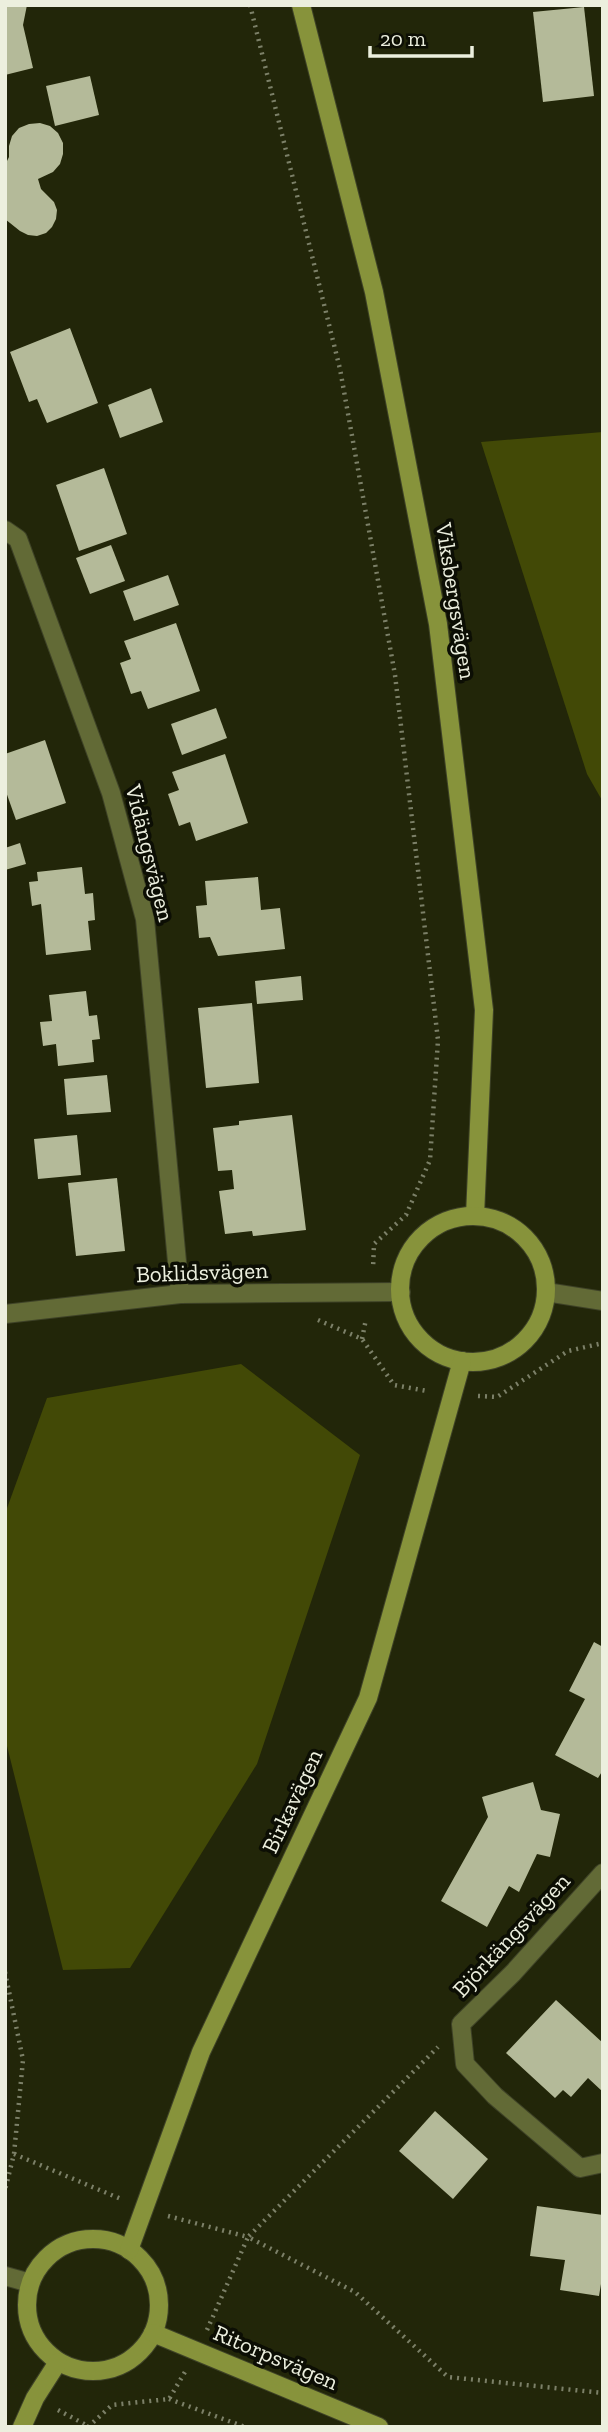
<svg xmlns="http://www.w3.org/2000/svg" width="608" height="2432" viewBox="0 0 608 2432" font-family="'Zilla Slab',serif">
<style>
.green{fill:#424906}
.building{fill:#b4ba99}
.lines{fill:none;stroke-linecap:round;stroke-linejoin:round}
.street-casing{stroke:#3e4227;stroke-width:20}
.secondary-casing{stroke:#3e4227;stroke-width:20}
.path{stroke:#7c8068;stroke-width:4.5;stroke-dasharray:2 5;stroke-linecap:butt}
.street{stroke:#626a36;stroke-width:18}
.secondary{stroke:#87933b;stroke-width:18}
.labels{text-anchor:middle;stroke-width:7;stroke-linejoin:round;paint-order:stroke}
.street-label{font-size:23px;fill:#ecefde;stroke:#0c0e04}
</style>
<rect width="100%" height="100%" fill="#222609"/>
<!-- green -->
<g class="green">
<polygon points="603,432 603,802 587,774 481,442"/>
<polygon points="241,1364 360,1455 257,1764 130,1968 63,1970 5,1738 6,1511 47,1398"/>
</g>
<!-- building -->
<g class="building">
<polygon points="5,5 27,5 23,25 33,68 5,75"/>
<polygon points="584,7 594,96 543,102 533,12"/>
<polygon points="90,76 99,115 55,126 46,86"/>
<polygon points="40,123 50,126 58,133 63,143 63,154 60,164 53,172 38,179 41,189 54,202 57,210 56,219 52,227 46,233 37,236 28,235 20,231 5,219 5,165 9,157 9,146 12,136 19,128 29,124"/>
<polygon points="70,328 98,403 47,423 37,399 29,402 10,352"/>
<polygon points="151,388 163,422 120,438 108,405"/>
<polygon points="104,468 127,534 79,551 56,485"/>
<polygon points="111,545 125,581 90,594 76,558"/>
<polygon points="168,575 179,605 134,621 123,591"/>
<polygon points="176,623 200,691 148,709 141,691 131,694 120,663 131,659 124,641"/>
<polygon points="216,708 227,738 182,755 171,724"/>
<polygon points="45,740 66,803 16,820 5,789 5,754"/>
<polygon points="225,754 248,823 196,841 190,822 179,826 168,794 179,790 172,772"/>
<polygon points="20,843 26,864 5,870 5,848"/>
<polygon points="82,867 85,894 93,893 95,920 88,921 91,950 46,955 41,904 32,906 29,882 38,881 37,872"/>
<polygon points="258,877 261,910 280,908 285,949 218,956 210,937 199,938 196,906 207,905 205,881"/>
<polygon points="301,976 303,1000 257,1004 255,981"/>
<polygon points="86,991 89,1016 97,1015 100,1039 92,1040 94,1062 58,1066 56,1044 43,1046 40,1022 52,1021 49,995"/>
<polygon points="252,1003 259,1083 206,1088 198,1008"/>
<polygon points="107,1075 111,1112 67,1115 64,1079"/>
<polygon points="292,1115 306,1230 253,1236 252,1231 225,1234 219,1191 234,1189 232,1170 218,1171 213,1128 239,1125 239,1121"/>
<polygon points="77,1135 81,1175 38,1179 34,1139"/>
<polygon points="117,1178 125,1251 76,1256 68,1183"/>
<polygon points="594,1642 603,1647 603,1770 598,1778 555,1755 585,1699 569,1691"/>
<polygon points="533,1782 541,1810 560,1814 550,1857 537,1854 519,1892 509,1886 487,1927 441,1901 488,1817 482,1797"/>
<polygon points="556,2000 603,2043 603,2092 588,2078 571,2097 563,2090 555,2098 506,2053"/>
<polygon points="435,2111 488,2159 453,2199 399,2151"/>
<polygon points="537,2206 603,2215 603,2272 599,2296 560,2290 565,2260 530,2256"/>
</g>
<g class="lines">
<defs>
<g id="street">
<polyline points="5,530 18,539 111,793 145,919 180,1294"/>
<polyline points="546,1292 603,1301"/>
<polyline points="5,1314 180,1294 401,1292"/>
<polyline points="603,1873 513,1973 461,2024 465,2064 495,2096 580,2168 603,2163"/>
<polyline points="5,2276 30,2283"/>
</g>
<g id="secondary">
<polyline points="301,5 374,292 438,624 484,1010 475,1216"/>
<circle cx="473" cy="1289" r="73"/>
<circle cx="93" cy="2305" r="66"/>
<polyline points="129,2250 201,2052 368,1698 462,1361"/>
<polyline points="153,2333 379,2427"/>
<polyline points="22,2427 35,2398 58,2362"/>
</g>
</defs>
<!-- street casing -->
<use href="#street" class="street-casing"/>
<!-- secondary casing -->
<use href="#secondary" class="secondary-casing"/>
<!-- path -->
<g class="path">
<polyline points="250,5 340,369 395,675 438,1040 430,1160 406,1215 374,1244 373,1269"/>
<polyline points="318,1320 362,1339 394,1385 427,1391"/>
<polyline points="362,1339 366,1319"/>
<polyline points="478,1396 497,1397 568,1351 603,1343"/>
<polyline points="5,1972 23,2060 14,2154 5,2190"/>
<polyline points="14,2154 121,2199"/>
<polyline points="168,2216 248,2237 438,2047"/>
<polyline points="207,2330 248,2237 355,2292 448,2377 603,2393"/>
<polyline points="169,2399 245,2427"/>
<polyline points="58,2410 88,2426"/>
<polyline points="88,2427 112,2405 169,2399 185,2372"/>
</g>
<!-- street -->
<use href="#street" class="street"/>
<!-- secondary -->
<use href="#secondary" class="secondary"/>
</g>
<g class="labels">
<!-- street labels -->
<g class="street-label">
<text transform="translate(456 601) rotate(81)" y="8">Viksbergsvägen</text>
<text transform="translate(150 853) rotate(76)" y="8">Vidängsvägen</text>
<text transform="translate(202 1272) rotate(-2)" y="8">Boklidsvägen</text>
<text transform="translate(292 1801) rotate(-65)" y="8">Birkavägen</text>
<text transform="translate(511 1935) rotate(-47)" y="8">Björkängsvägen</text>
<text transform="translate(276 2357) rotate(23)" y="8">Ritorpsvägen</text>
</g>
</g>
<!-- border -->
<rect width="608" height="2432" fill="none" stroke="#ecefde" stroke-width="14"/>
<!-- scale -->
<path d="M370 46v10h102v-10" fill="none" stroke="#ecefde" stroke-width="3.5"/>
<text x="380" y="46" font-size="21" fill="#ecefde" stroke="#0c0e04" stroke-width="5" paint-order="stroke">20 m</text>
</svg>
